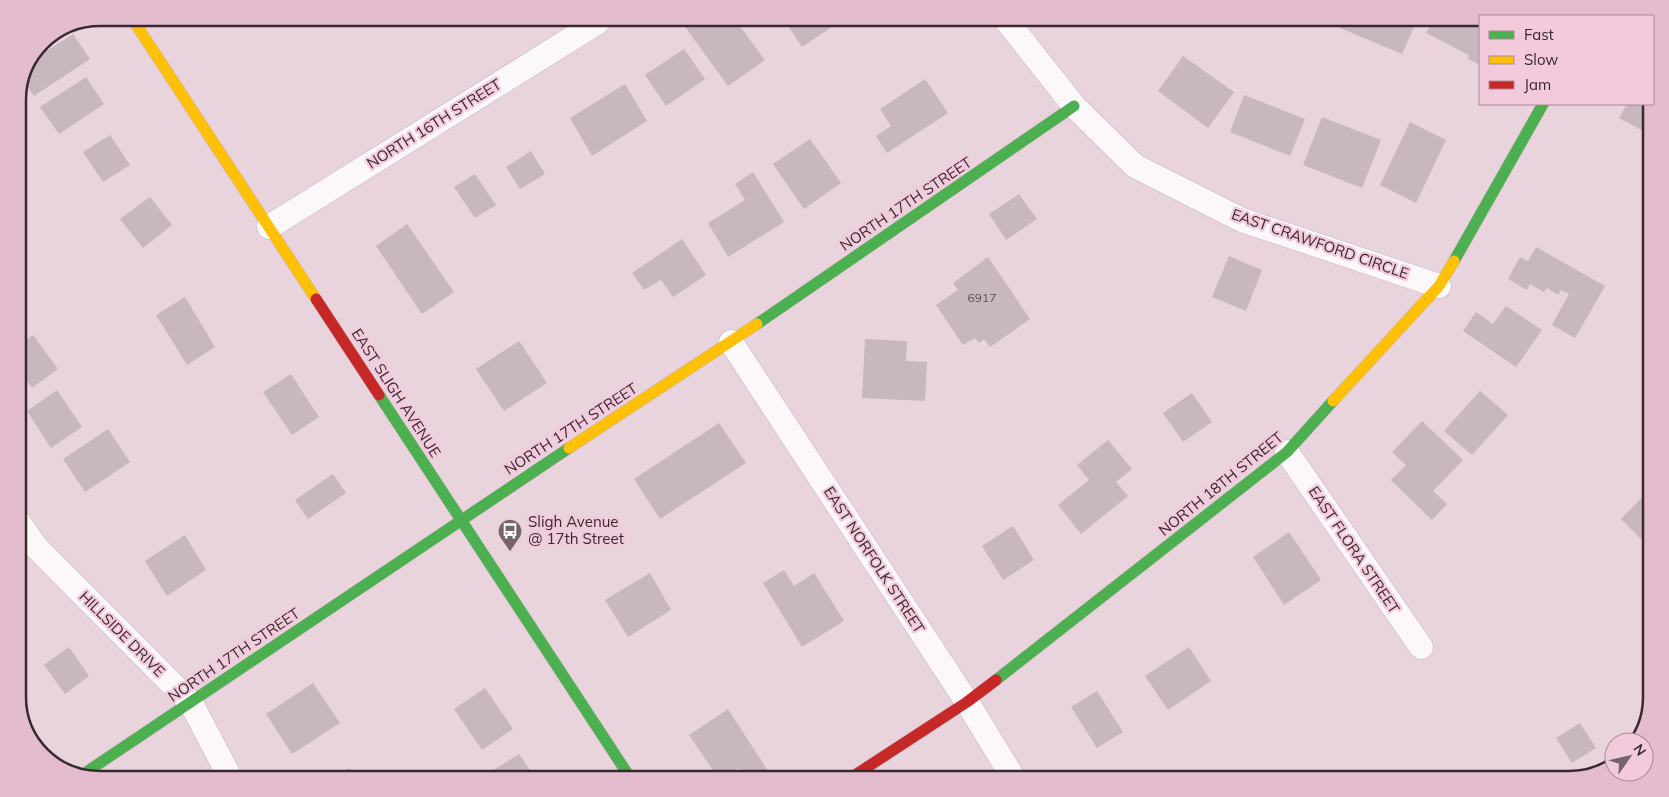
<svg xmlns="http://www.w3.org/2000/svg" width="1669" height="797" viewBox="0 0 1669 797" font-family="Mulish,sans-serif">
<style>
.building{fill:#c9b7bf}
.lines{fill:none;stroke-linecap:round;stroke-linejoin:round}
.street-casing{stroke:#c5b3bb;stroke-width:25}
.fast-casing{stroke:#c5b3bb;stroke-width:12}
.slow-casing{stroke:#c5b3bb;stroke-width:12}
.jam-casing{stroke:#c5b3bb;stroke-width:12}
.street{stroke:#fcf8fa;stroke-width:24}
.fast{stroke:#4caf50;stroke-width:11}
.slow{stroke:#ffc107;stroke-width:11}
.jam{stroke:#c62828;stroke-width:11}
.labels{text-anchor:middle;stroke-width:4.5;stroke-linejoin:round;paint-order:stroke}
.number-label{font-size:12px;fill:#5c4c54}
.street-label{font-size:15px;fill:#382930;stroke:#f2cadc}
.poi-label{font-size:15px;fill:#382930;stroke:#f2cadc;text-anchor:start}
.rim{fill:none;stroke:#382930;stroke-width:2.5}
</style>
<rect width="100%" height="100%" fill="#e9d3dd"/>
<!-- building -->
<g class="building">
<polygon points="1344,18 1418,18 1402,54 1340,28"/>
<polygon points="1434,18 1480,18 1480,65 1468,59 1469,55 1426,33"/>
<polygon points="693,21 736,21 765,60 728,86 685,27"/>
<polygon points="757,21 770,21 761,27"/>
<polygon points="785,21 841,21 802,47"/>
<polygon points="73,34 90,59 34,96 24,81 34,59"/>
<polygon points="684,49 705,79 666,106 645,75"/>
<polygon points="1183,56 1234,92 1208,128 1158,91"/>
<polygon points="86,77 104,104 59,134 40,107"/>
<polygon points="925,79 948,113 887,153 876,136 891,126 880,109"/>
<polygon points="625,84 647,121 592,156 570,118"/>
<polygon points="1244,95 1305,119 1290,156 1230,132"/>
<polygon points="1627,104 1651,104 1651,135 1619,118"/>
<polygon points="1322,117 1381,140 1362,188 1303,165"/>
<polygon points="1410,122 1446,140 1416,203 1380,185"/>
<polygon points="110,135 130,165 103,182 83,152"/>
<polygon points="810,139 841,183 804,209 773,164"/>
<polygon points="531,151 545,174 520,189 506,167"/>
<polygon points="753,172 784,222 728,257 708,223 745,200 735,184"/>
<polygon points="475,174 496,205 475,218 454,187"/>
<polygon points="1019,194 1037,219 1006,240 989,214"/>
<polygon points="150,197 172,225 143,248 120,219"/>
<polygon points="407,224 454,292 422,314 376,246"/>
<polygon points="682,239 706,275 673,297 661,280 644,290 632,273"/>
<polygon points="1536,247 1605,286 1575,338 1552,325 1569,294 1561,290 1558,295 1547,288 1544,292 1530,284 1527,290 1508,279 1520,257 1528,261"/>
<polygon points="1229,256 1262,270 1246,311 1212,297"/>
<polygon points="988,257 1030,319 990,347 984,339 979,343 975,338 963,345 936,305 958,290 953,283"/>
<polygon points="185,297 215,347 187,365 156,315"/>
<polygon points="1506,306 1542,330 1516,367 1463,331 1476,312 1493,324"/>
<polygon points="33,335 58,369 32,388 18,367 18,346"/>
<polygon points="865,339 907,341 906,361 927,362 925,401 862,398"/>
<polygon points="519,341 547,383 504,411 476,369"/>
<polygon points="291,374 319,417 292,435 263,392"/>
<polygon points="57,390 82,427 51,448 27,411"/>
<polygon points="1480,391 1508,415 1472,455 1444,431"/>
<polygon points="1192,393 1212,422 1183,442 1163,413"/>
<polygon points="1422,421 1463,460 1433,491 1447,504 1432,520 1391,480 1406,465 1392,452"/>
<polygon points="719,423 746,463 660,519 634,479"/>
<polygon points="108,429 130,462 85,492 63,459"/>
<polygon points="1108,440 1132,469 1116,482 1128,496 1081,534 1058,505 1089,480 1077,465"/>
<polygon points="333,474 346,493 308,519 295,500"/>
<polygon points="1651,488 1651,549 1621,519"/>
<polygon points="1013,526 1034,560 1003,580 982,546"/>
<polygon points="1289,532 1321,580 1284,605 1253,557"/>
<polygon points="185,535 206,570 167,596 145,561"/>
<polygon points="784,570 794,586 814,573 844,621 802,647 763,583"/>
<polygon points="650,573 671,610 628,637 605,600"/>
<polygon points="69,647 89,676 65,694 44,665"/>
<polygon points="1189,647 1211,681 1168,710 1145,676"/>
<polygon points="313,683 340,723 292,754 266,714"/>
<polygon points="485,688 513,729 482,750 454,709"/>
<polygon points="1097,691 1123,732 1097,748 1071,707"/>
<polygon points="728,709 768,771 756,779 746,779 739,768 719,779 689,735"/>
<polygon points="1580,723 1596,748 1572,763 1556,738"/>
<polygon points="519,754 536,779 479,779"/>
<polygon points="349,768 356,779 331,779"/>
<polygon points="937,771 943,779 925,779"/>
</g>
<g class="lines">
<defs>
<g id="street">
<polyline points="1006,20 1074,106 1135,166 1242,220 1439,286"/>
<polyline points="269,227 598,22"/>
<polyline points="731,342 967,702 1014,779"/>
<polyline points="1287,452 1421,647"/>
<polyline points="18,521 36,547 191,703 231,779"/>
</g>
<g id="fast">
<polyline points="1454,261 1543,104"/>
<polyline points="757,324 1074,106"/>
<polyline points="379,395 631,779"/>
<polyline points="996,680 1287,452 1333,401"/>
<polyline points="82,775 569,448"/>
</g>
<g id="slow">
<polyline points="135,23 316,299"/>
<polyline points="1333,401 1439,286 1454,261"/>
<polyline points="569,448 757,324"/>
</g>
<g id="jam">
<polyline points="316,299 379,395"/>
<polyline points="849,779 967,702 996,680"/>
</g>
</defs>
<!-- street casing -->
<use href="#street" class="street-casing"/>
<!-- fast casing -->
<use href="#fast" class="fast-casing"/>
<!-- slow casing -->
<use href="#slow" class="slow-casing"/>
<!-- jam casing -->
<use href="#jam" class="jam-casing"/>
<!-- street -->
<use href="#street" class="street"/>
<!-- fast -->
<use href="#fast" class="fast"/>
<!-- slow -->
<use href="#slow" class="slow"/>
<!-- jam -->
<use href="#jam" class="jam"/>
</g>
<!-- icons -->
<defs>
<symbol id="bus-pin" viewBox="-11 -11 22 30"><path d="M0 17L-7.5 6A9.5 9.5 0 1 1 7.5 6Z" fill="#76646d" stroke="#f2cadc"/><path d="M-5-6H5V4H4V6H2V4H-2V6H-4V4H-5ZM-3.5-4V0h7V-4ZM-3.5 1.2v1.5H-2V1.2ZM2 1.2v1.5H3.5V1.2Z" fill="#fff"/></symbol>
</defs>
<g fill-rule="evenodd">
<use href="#bus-pin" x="496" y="517" width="28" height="38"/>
</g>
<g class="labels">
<!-- number labels -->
<g class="number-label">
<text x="982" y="302">6917</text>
</g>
<!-- street labels -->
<g class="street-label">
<text transform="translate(434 124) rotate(-32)" y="5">NORTH 16TH STREET</text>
<text transform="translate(906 204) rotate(-34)" y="5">NORTH 17TH STREET</text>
<text transform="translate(1320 244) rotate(19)" y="5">EAST CRAWFORD CIRCLE</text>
<text transform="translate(396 393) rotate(57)" y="5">EAST SLIGH AVENUE</text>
<text transform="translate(571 429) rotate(-33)" y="5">NORTH 17TH STREET</text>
<text transform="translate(1221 484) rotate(-39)" y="5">NORTH 18TH STREET</text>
<text transform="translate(1354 550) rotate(56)" y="5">EAST FLORA STREET</text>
<text transform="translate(874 560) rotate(57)" y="5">EAST NORFOLK STREET</text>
<text transform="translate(122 634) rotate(45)" y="5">HILLSIDE DRIVE</text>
<text transform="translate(234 655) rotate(-34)" y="5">NORTH 17TH STREET</text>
</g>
<!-- poi labels -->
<g class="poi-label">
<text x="528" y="527">Sligh Avenue<tspan x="528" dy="17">@ 17th Street</tspan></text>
</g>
</g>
<!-- crop -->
<path d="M0 0H1669V797H0ZM100 26H1569A74 74 0 0 1 1643 100V697A74 74 0 0 1 1569 771H100A74 74 0 0 1 26 697V100A74 74 0 0 1 100 26Z" fill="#e3bdce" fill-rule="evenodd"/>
<path class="rim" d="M100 26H1569A74 74 0 0 1 1643 100V697A74 74 0 0 1 1569 771H100A74 74 0 0 1 26 697V100A74 74 0 0 1 100 26Z"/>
<!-- legend -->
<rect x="1479" y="15" width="175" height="90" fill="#f2cadc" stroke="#a88a97"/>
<rect x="1489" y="31" width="25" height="8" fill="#4caf50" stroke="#a88a97"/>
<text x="1524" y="40" font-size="15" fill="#382930">Fast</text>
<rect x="1489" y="56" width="25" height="8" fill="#ffc107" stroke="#a88a97"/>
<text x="1524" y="65" font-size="15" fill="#382930">Slow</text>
<rect x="1489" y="81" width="25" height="8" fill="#c62828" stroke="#a88a97"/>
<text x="1524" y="90" font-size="15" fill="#382930">Jam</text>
<!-- north arrow -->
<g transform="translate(1629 757) rotate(56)"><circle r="24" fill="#f2cadc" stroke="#a88a97"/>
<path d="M0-4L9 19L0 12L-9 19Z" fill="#76646d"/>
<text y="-8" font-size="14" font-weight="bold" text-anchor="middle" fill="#382930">N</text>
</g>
</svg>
